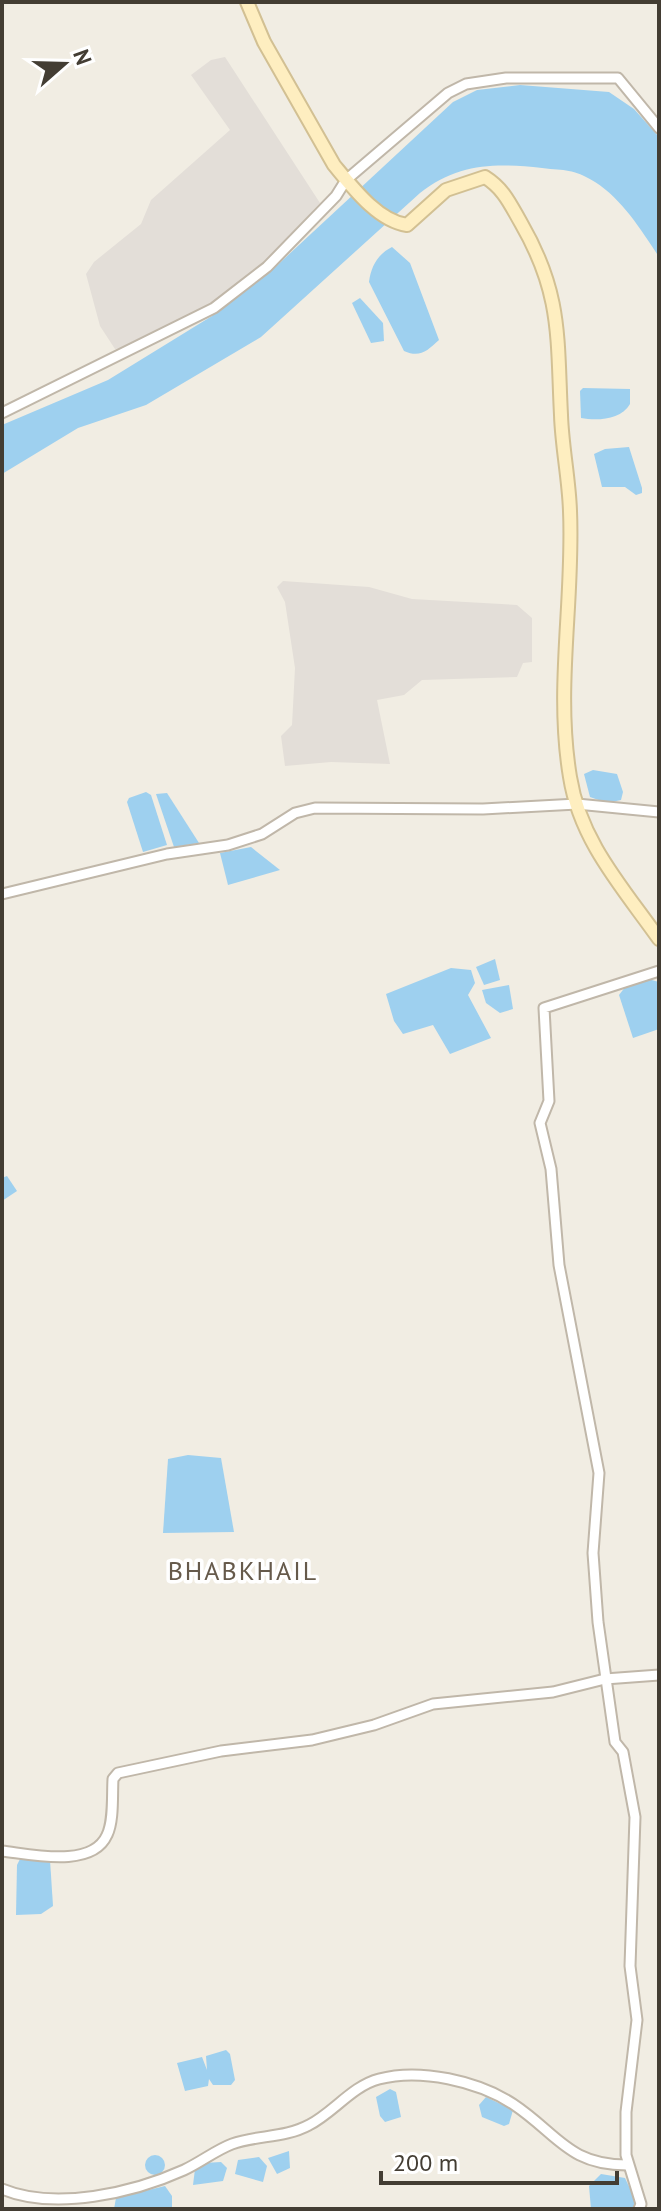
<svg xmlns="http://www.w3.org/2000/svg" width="661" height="2211" viewBox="0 0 661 2211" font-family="'PT Sans',sans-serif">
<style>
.industrial{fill:#e3ded8}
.water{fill:#9ed0ef}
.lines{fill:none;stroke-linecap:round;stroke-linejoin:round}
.street-casing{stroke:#c0b7a9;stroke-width:13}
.secondary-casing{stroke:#d2c093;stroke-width:16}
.street{stroke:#fff;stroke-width:9}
.secondary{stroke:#feeec0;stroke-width:12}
.labels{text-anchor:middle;stroke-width:7;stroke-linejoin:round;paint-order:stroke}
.quarter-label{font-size:26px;letter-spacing:2px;fill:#665a4b;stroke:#fff}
</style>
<rect width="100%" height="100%" fill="#f1ede3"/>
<!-- industrial -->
<g class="industrial">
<polygon points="225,57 320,203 242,285 187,319 131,347 115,349 100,326 86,274 94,262 141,224 151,200 230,130 191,75 211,60"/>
<polygon points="283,581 369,587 412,599 517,605 532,618 532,662 523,663 517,677 422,680 404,695 377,700 390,764 331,762 285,766 281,736 292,725 295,668 285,602 277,587"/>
</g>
<!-- water -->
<g class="water">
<path d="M520,85L609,92L634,109L659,137V257C642,231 622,199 595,182C572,168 566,171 542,168C496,163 458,163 420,193L261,337L146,405L78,428L2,474V425L108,380L212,316L271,271L453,102L477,90Z"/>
<path d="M392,247L410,263L439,340C427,351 420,358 404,351L369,282C371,266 378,254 392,247Z"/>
<polygon points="360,298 383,323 384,341 371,343 352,303"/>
<path d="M583,388L630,389V404C621,420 597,421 581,418L580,391Z"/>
<polygon points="629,447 642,488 642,493 636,495 625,487 602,487 594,454 605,449"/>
<polygon points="593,770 617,774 623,792 621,800 607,803 590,797 584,774"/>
<polygon points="146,792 151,795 167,845 143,852 127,802 129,798"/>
<polygon points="167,793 199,843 174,847 156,794"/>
<polygon points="251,847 280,870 228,885 220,853"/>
<polygon points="495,959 500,980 484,985 476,967"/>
<polygon points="451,968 471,970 475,983 468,995 491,1038 450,1054 433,1025 403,1034 394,1021 386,994"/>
<polygon points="648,979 659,982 659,1029 633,1038 619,995 626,986"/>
<polygon points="509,985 513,1009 500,1013 486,1003 482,990"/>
<polygon points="7,1176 17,1191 2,1201 2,1178"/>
<polygon points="188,1455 221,1458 234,1532 163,1533 168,1459"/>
<polygon points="20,1859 50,1860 53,1906 41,1914 16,1915 17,1865"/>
<polygon points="226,2050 230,2054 235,2080 231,2085 213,2085 209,2079 208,2086 185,2091 177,2063 202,2057 207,2070 206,2056"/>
<polygon points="390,2089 396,2092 401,2117 385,2122 380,2116 376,2097"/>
<polygon points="486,2097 513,2110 509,2124 504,2126 482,2117 479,2105"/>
<polygon points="289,2151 290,2168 277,2174 268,2158"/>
<circle cx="155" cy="2165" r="10"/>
<polygon points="259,2157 267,2166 263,2182 235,2174 238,2160"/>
<polygon points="221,2162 227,2168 223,2181 193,2185 195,2169 204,2163"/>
<polygon points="601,2174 625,2178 634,2197 634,2209 591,2209 589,2186"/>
<polygon points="165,2186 172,2196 172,2209 114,2209 116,2198"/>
</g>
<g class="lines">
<defs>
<g id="street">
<polyline points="2,413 214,308 267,267 336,196 346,180 448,93 466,84 506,78 618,78 659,128"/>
<polyline points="2,894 167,854 228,845 262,834 295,813 315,808 483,809 577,804 659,812"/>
<path d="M2,1851C30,1854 92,1869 107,1835C114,1821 112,1795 113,1779L118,1773L221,1751L312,1740L374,1725L433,1704L553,1692L605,1679L659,1675"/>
<path d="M2,2189C55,2211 133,2193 184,2170C201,2162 216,2150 232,2144C257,2135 285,2138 309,2125C333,2113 352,2086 379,2079C420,2068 478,2081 513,2104C558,2134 568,2165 627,2165"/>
<polyline points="639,2209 641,2204 626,2155 626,2112 637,2020 630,1966 635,1817 623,1752 615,1742 598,1622 593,1553 599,1473 559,1265 551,1169 540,1123 549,1101 544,1008 659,971"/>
</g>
<path id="secondary" d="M247,2L264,42L334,165C353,188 378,221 407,225L446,190L485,177C504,189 510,204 521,223C562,294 557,337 561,415C562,447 569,479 570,511C574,600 555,688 570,777C580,841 623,888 659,939"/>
</defs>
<!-- street casing -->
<use href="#street" class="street-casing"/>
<!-- secondary casing -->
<use href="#secondary" class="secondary-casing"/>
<!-- street -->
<use href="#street" class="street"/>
<!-- secondary -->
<use href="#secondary" class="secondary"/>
</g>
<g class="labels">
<!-- quarter labels -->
<g class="quarter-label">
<text x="243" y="1580">BHABKHAIL</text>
</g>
</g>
<!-- border -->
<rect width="661" height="2211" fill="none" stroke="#433d33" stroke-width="8"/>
<!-- north arrow -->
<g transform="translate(64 64) rotate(70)" stroke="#ffffff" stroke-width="6" paint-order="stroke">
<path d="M0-6L14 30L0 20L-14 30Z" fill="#433d33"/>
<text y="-12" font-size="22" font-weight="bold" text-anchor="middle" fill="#433d33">N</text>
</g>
<!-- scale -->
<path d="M381 2171v12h236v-12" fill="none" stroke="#433d33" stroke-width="4"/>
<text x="393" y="2171" font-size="24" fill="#433d33" stroke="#ffffff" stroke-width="6" paint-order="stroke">200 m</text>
</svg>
